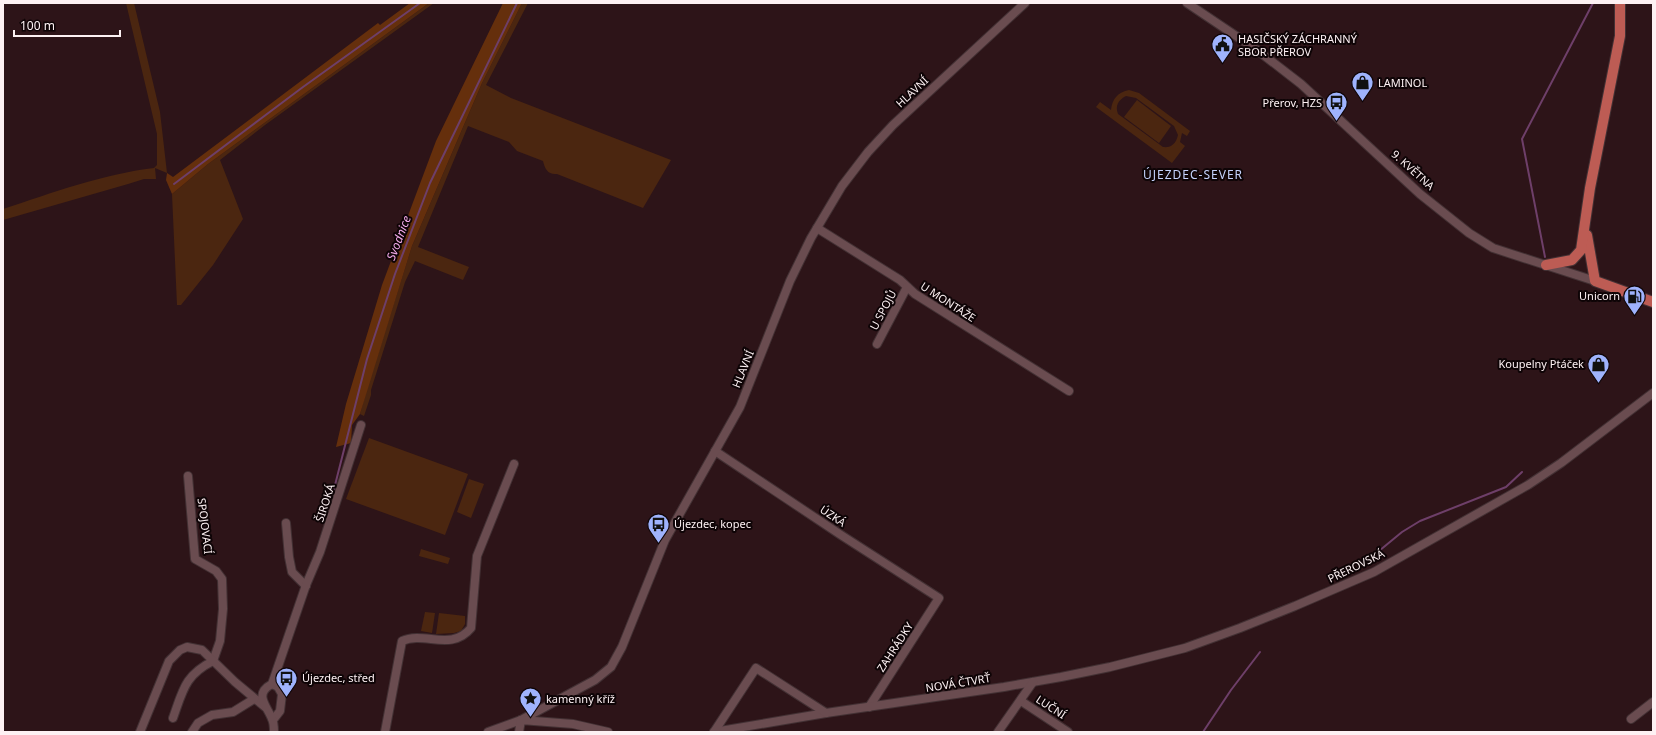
<svg xmlns="http://www.w3.org/2000/svg" width="1656" height="735" viewBox="0 0 1656 735" font-family="'Noto Sans',sans-serif">
<style>
.green{fill:#4b2610;fill-rule:evenodd}
.forest{fill:#652f0c}
.lines{fill:none;stroke-linecap:round;stroke-linejoin:round}
.stream{stroke:#6e3f69;stroke-width:2}
.minor-casing{stroke:#433134;stroke-width:10}
.major-casing{stroke:#433134;stroke-width:12}
.minor{stroke:#6a4c50;stroke-width:8}
.major{stroke:#bd5c54;stroke-width:10}
.labels{text-anchor:middle;stroke-width:4;stroke-linejoin:round;paint-order:stroke}
.poi-label{font-size:11px;fill:#fdf1f3;stroke:#0e0406;text-anchor:start}
.street-label{font-size:11px;fill:#fdf1f3;stroke:#0e0406}
.neighbourhood-label{font-size:12px;letter-spacing:1px;fill:#c5d2fc;stroke:#0e0406}
.water-label{font-size:12px;font-style:italic;fill:#f4abec;stroke:#0e0406}
</style>
<rect width="100%" height="100%" fill="#2d1418"/>
<!-- green -->
<g class="green">
<path d="M126,3H134L160,112L167,173L155,168L156,179H144L128,184L3,220V209C52,193 103,174 154,168L157,165V134Z"/>
<polygon points="429,3 434,3 265,125 220,160 243,219 213,265 181,305 177,305 172,194 208,164"/>
<path d="M522,3H528L486,85L511,98L671,160L643,208L557,174C548,175 545,169 543,161L517,151L509,142L468,126L418,247L469,267L463,280L415,261L405,282L371,390V395L364,416L360,414L366,392L412,246L482,83Z"/>
<path d="M1129,90L1139,93L1190,131L1187,136L1182,133L1180,142L1185,146L1172,163L1096,107L1100,102L1111,110C1112,99 1118,92 1129,90ZM1126,96L1136,98L1174,126L1178,135C1176,144 1171,148 1163,147L1118,114C1115,106 1118,100 1126,96Z"/>
<polygon points="1137,100 1171,126 1159,143 1124,117"/>
<polygon points="369,438 468,474 445,535 346,499"/>
<polygon points="469,479 484,484 471,518 457,512"/>
<polygon points="421,549 450,558 448,564 419,556"/>
<polygon points="425,612 435,613 432,633 421,631"/>
<polygon points="439,613 465,616 465,624 461,631 454,633 436,634"/>
</g>
<!-- forest -->
<g class="forest">
<polygon points="410,3 429,3 208,164 172,194 166,180 167,173 173,177 378,23 380,25"/>
<polygon points="503,3 522,3 482,83 412,246 360,414 352,425 351,443 336,447 346,404 382,285 436,141"/>
</g>
<g class="lines">
<!-- stream -->
<g class="stream">
<polyline points="174,184 303,87 420,3"/>
<polyline points="1545,257 1522,139 1593,3"/>
<polyline points="333,493 367,359 395,274 430,183 517,3"/>
<polyline points="1362,565 1402,532 1420,521 1506,487 1522,472"/>
<polyline points="1203,732 1231,690 1260,652"/>
</g>
<defs>
<g id="minor">
<polyline points="1187,3 1257,50 1301,84 1420,194 1469,233 1493,248 1595,281"/>
<polyline points="817,228 900,280 915,294 1069,391"/>
<polyline points="877,344 907,287"/>
<polyline points="715,451 841,535 939,598 869,707"/>
<polyline points="286,523 289,557 292,572 306,586"/>
<polyline points="272,684 278,687 282,694 280,711 273,720"/>
<polyline points="1021,701 1068,732"/>
<path d="M173,718C183,690 185,675 213,661L220,641L223,609L222,579L216,571L195,559L188,476"/>
<polyline points="1631,719 1653,702"/>
<polyline points="140,732 169,661 180,650 187,647 202,650 235,682 265,707"/>
<polyline points="192,732 198,723 212,715 233,712 254,699"/>
<path d="M274,732C274,728 274,723 272,719C267,706 253,694 272,684L306,585L320,552L361,425"/>
<path d="M385,732L402,641C425,631 451,652 471,628L477,556L514,464"/>
<polyline points="488,732 521,720 595,680 611,667 622,647 665,540 740,407 790,281 811,238 842,186 868,152 893,125 1025,3"/>
<polyline points="519,732 521,720 573,724 608,732"/>
<polyline points="714,732 826,713 1004,687 1061,677 1110,667 1185,648 1240,628 1295,606 1374,572 1528,485 1561,463 1653,393"/>
<polyline points="714,732 756,668 826,713"/>
<polyline points="998,732 1033,682"/>
</g>
<g id="major">
<polyline points="1587,235 1595,281 1653,302"/>
<polyline points="1546,265 1572,260 1581,250 1590,188 1620,36 1620,3"/>
</g>
</defs>
<!-- minor casing -->
<use href="#minor" class="minor-casing"/>
<!-- major casing -->
<use href="#major" class="major-casing"/>
<!-- minor -->
<use href="#minor" class="minor"/>
<!-- major -->
<use href="#major" class="major"/>
</g>
<!-- icons -->
<defs>
<symbol id="civic-pin" viewBox="-11 -11 22 30"><path d="M0 17L-7.5 6A9.5 9.5 0 1 1 7.5 6Z" fill="#9fb3fd" stroke="#0e0406"/><path d="M-.6-6.5H3V-4.5H.6V-3L4-1V1h2V6H-6V1h2V-1L-.6-3ZM-1.2 2.5V6h2.4V2.5Z" fill="#111"/></symbol>
<symbol id="shop-pin" viewBox="-11 -11 22 30"><path d="M0 17L-7.5 6A9.5 9.5 0 1 1 7.5 6Z" fill="#9fb3fd" stroke="#0e0406"/><path d="M-5-2.5h2.3a2.7 3.5 0 0 1 5.4 0H5L5.5 6h-11ZM-1.5-2.5h3a1.5 2.3 0 0 0-3 0Z" fill="#111"/></symbol>
<symbol id="bus-pin" viewBox="-11 -11 22 30"><path d="M0 17L-7.5 6A9.5 9.5 0 1 1 7.5 6Z" fill="#9fb3fd" stroke="#0e0406"/><path d="M-5-6H5V4H4V6H2V4H-2V6H-4V4H-5ZM-3.5-4V0h7V-4ZM-3.5 1.2v1.5H-2V1.2ZM2 1.2v1.5H3.5V1.2Z" fill="#111"/></symbol>
<symbol id="fuel-pin" viewBox="-11 -11 22 30"><path d="M0 17L-7.5 6A9.5 9.5 0 1 1 7.5 6Z" fill="#9fb3fd" stroke="#0e0406"/><path d="M-5.5-6h7V0h2V4h1.3V-2.5L3-4.5l.8-.8L6-3V5H2.5V1h-1V6h-7ZM-4.2-4.7v3.2H.2V-4.7Z" fill="#111"/></symbol>
<symbol id="sight-pin" viewBox="-11 -11 22 30"><path d="M0 17L-7.5 6A9.5 9.5 0 1 1 7.5 6Z" fill="#9fb3fd" stroke="#0e0406"/><path d="M0-6L1.8-2.2L6-1.7L2.9 1.2L3.7 5.4L0 3.3L-3.7 5.4L-2.9 1.2L-6-1.7L-1.8-2.2Z" fill="#111"/></symbol>
</defs>
<g fill-rule="evenodd">
<use href="#civic-pin" x="1210" y="32" width="25" height="34"/>
<use href="#shop-pin" x="1350" y="70" width="25" height="34"/>
<use href="#bus-pin" x="1324" y="90" width="25" height="34"/>
<use href="#fuel-pin" x="1622" y="284" width="25" height="34"/>
<use href="#shop-pin" x="1586" y="352" width="25" height="34"/>
<use href="#bus-pin" x="646" y="512" width="25" height="34"/>
<use href="#bus-pin" x="274" y="666" width="25" height="34"/>
<use href="#sight-pin" x="518" y="686" width="25" height="34"/>
</g>
<g class="labels">
<!-- poi labels -->
<g class="poi-label">
<text x="1238" y="43">HASIČSKÝ ZÁCHRANNÝ<tspan x="1238" dy="13">SBOR PŘEROV</tspan></text>
<text x="1378" y="87">LAMINOL</text>
<text x="1322" y="107" text-anchor="end">Přerov, HZS</text>
<text x="1620" y="300" text-anchor="end">Unicorn</text>
<text x="1584" y="368" text-anchor="end">Koupelny Ptáček</text>
<text x="674" y="528">Újezdec, kopec</text>
<text x="302" y="682">Újezdec, střed</text>
<text x="546" y="703">kamenný kříž</text>
</g>
<!-- street labels -->
<g class="street-label">
<text transform="translate(912 92) rotate(-43)" y="4">HLAVNÍ</text>
<text transform="translate(1413 170) rotate(42)" y="4">9. KVĚTNA</text>
<text transform="translate(948 302) rotate(33)" y="4">U MONTÁŽE</text>
<text transform="translate(883 310) rotate(-62)" y="4">U SPOJŮ</text>
<text transform="translate(743 369) rotate(-68)" y="4">HLAVNÍ</text>
<text transform="translate(325 503) rotate(-72)" y="4">ŠIROKÁ</text>
<text transform="translate(833 516) rotate(34)" y="4">ÚZKÁ</text>
<text transform="translate(205 526) rotate(83)" y="4">SPOJOVACÍ</text>
<text transform="translate(1356 566) rotate(-26)" y="4">PŘEROVSKÁ</text>
<text transform="translate(895 647) rotate(-57)" y="4">ZAHRÁDKY</text>
<text transform="translate(958 683) rotate(-9)" y="4">NOVÁ ČTVRŤ</text>
<text transform="translate(1051 707) rotate(33)" y="4">LUČNÍ</text>
</g>
<!-- neighbourhood labels -->
<g class="neighbourhood-label">
<text x="1193" y="179">ÚJEZDEC-SEVER</text>
</g>
<!-- water labels -->
<g class="water-label">
<text transform="translate(399 238) rotate(-69)" y="4">Svodnice</text>
</g>
</g>
<!-- border -->
<rect width="1656" height="735" fill="none" stroke="#fdf1f3" stroke-width="8"/>
<!-- scale -->
<path d="M14 30v6h106v-6" fill="none" stroke="#fdf1f3" stroke-width="2"/>
<text x="20" y="30" font-size="12" fill="#fdf1f3" stroke="#0e0406" stroke-width="3" paint-order="stroke">100 m</text>
</svg>
